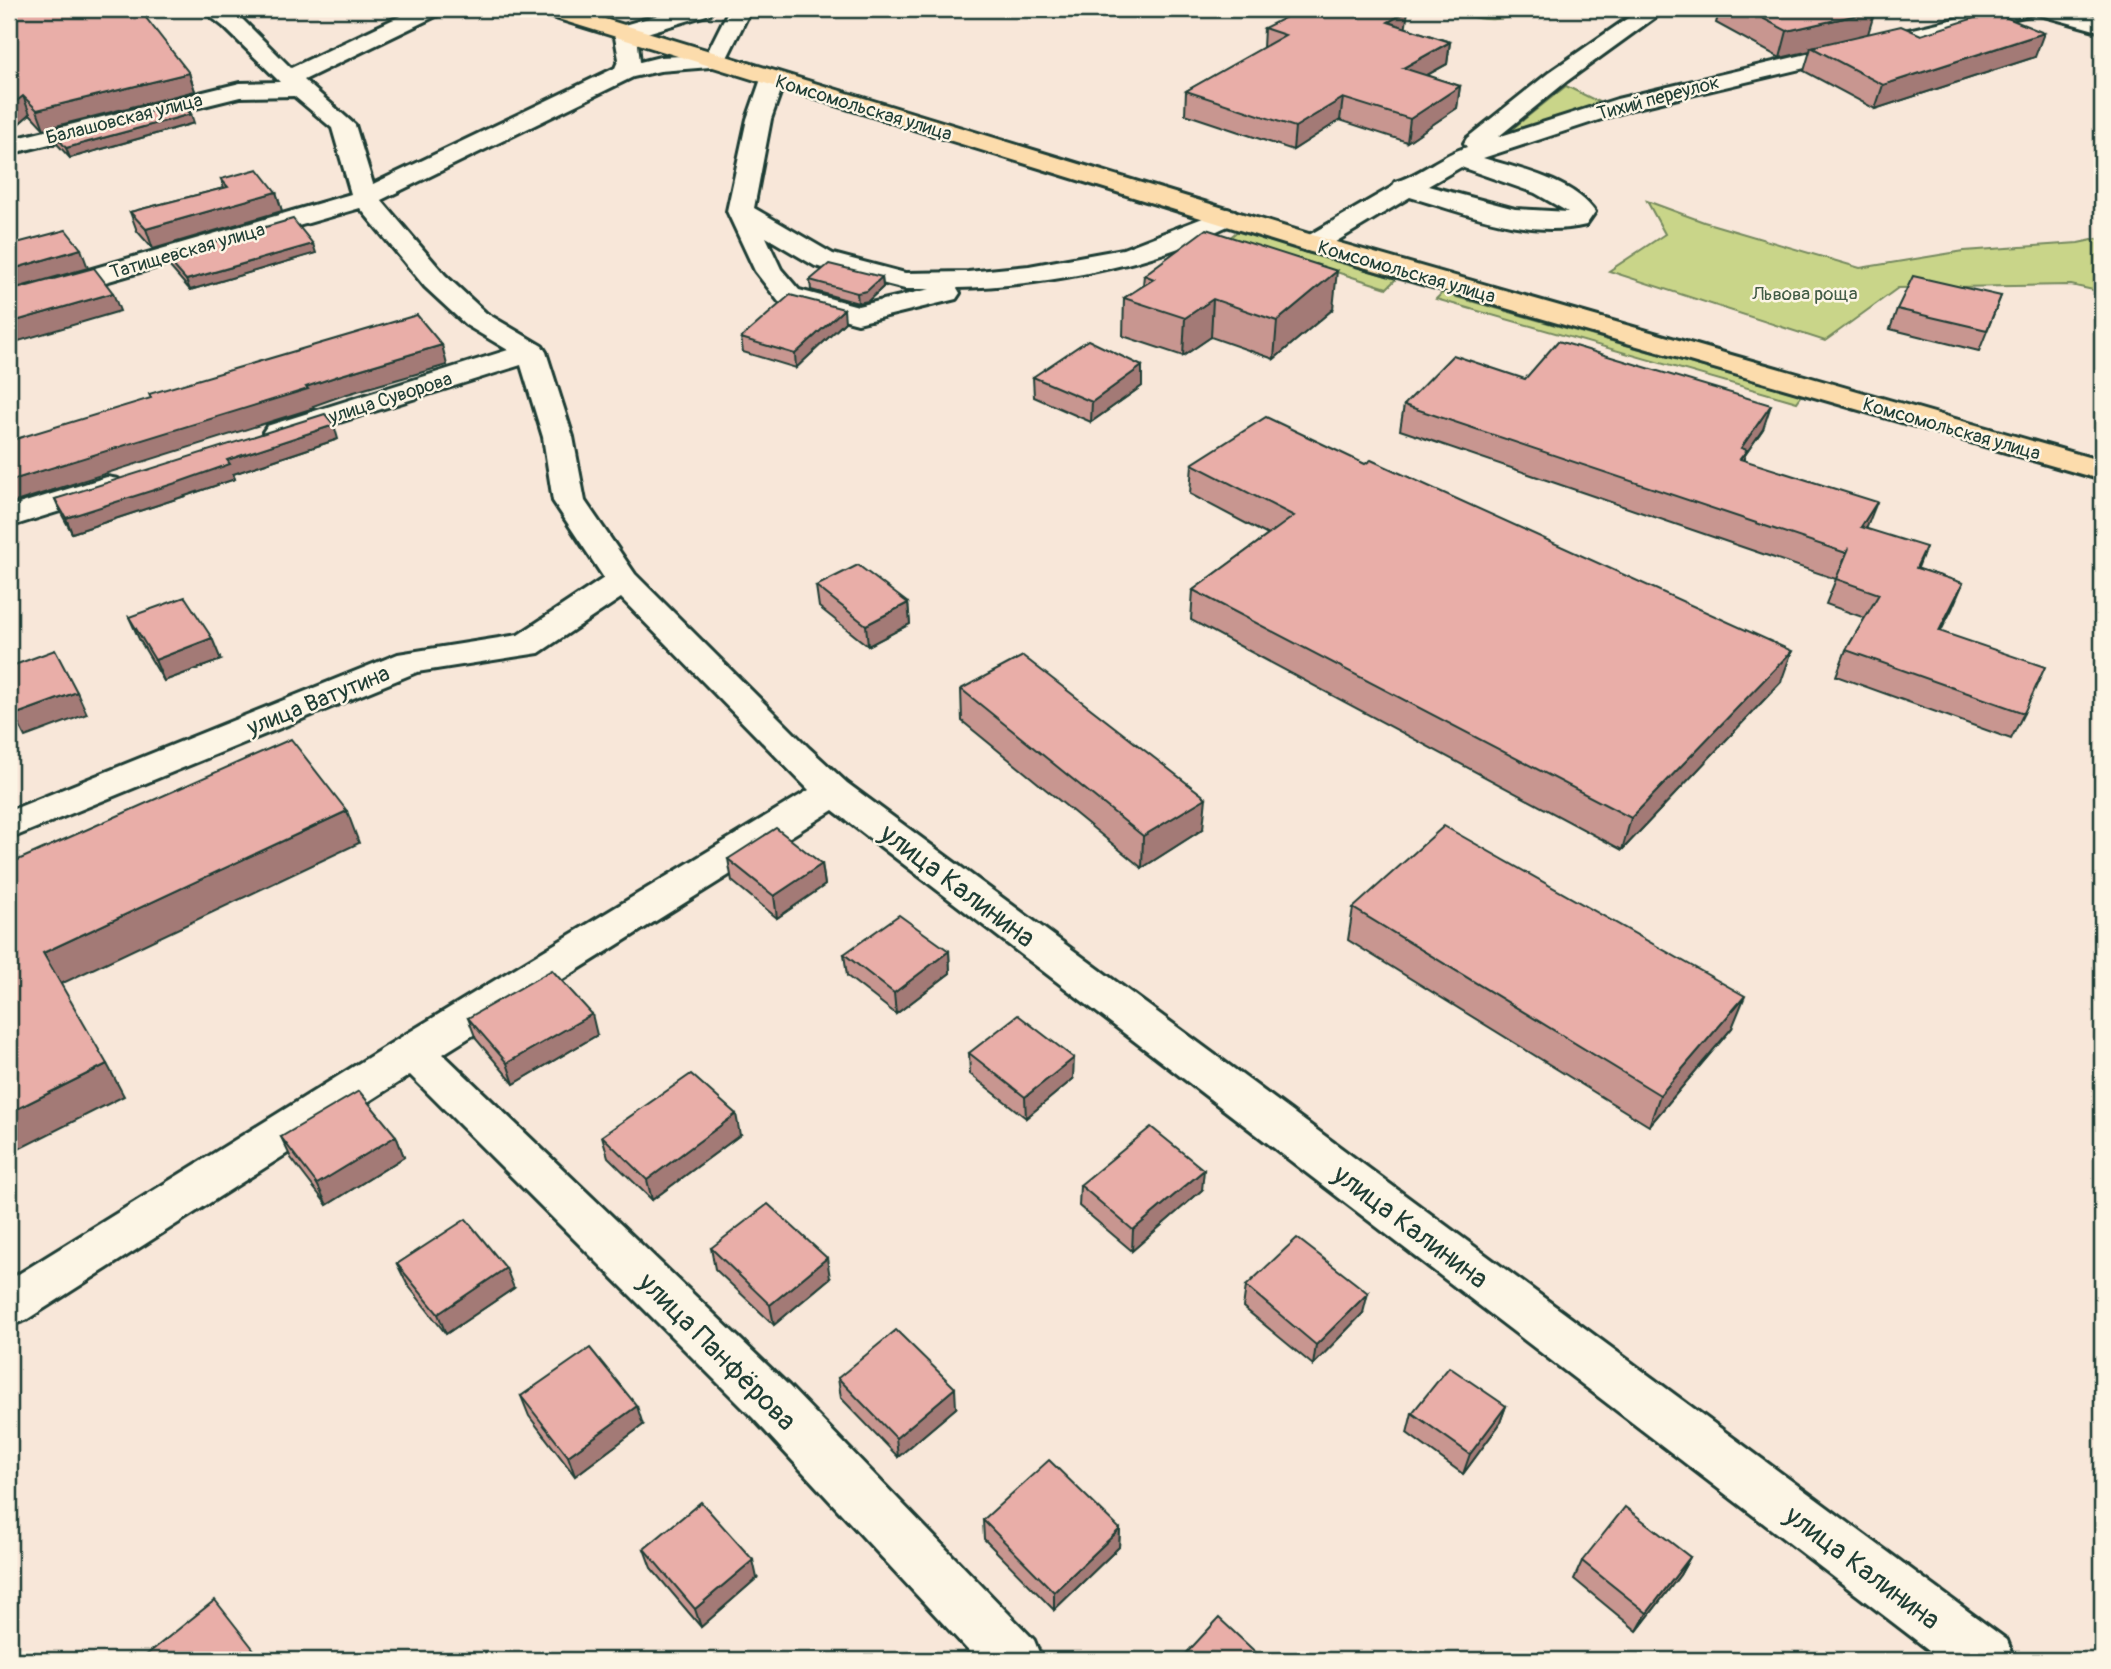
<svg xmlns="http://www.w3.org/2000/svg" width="2111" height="1669" viewBox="0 0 2111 1669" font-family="Pangolin,sans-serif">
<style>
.green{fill:#c9d589;stroke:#74895e;stroke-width:2}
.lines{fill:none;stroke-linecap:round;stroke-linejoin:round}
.minor-casing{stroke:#1f3d34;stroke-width:6}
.major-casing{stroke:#1f3d34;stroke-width:6}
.minor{fill:#fcf5e5;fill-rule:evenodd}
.major{fill:#fcdcac;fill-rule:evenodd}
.wall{fill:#c89690;stroke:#1f3d34;stroke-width:2}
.shaded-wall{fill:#a37a76;stroke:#1f3d34;stroke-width:2}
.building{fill:#e9aea8;stroke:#1f3d34;stroke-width:2}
.labels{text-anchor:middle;stroke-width:5;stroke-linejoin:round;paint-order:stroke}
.far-street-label{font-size:19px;fill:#1f3d34;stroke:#fcf5e5}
.far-park-label{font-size:19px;fill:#415b45;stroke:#fcf5e5}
.street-label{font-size:23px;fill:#1f3d34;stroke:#fcf5e5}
.near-street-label{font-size:28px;fill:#1f3d34;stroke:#fcf5e5}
</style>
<rect width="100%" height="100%" fill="#f8e7d9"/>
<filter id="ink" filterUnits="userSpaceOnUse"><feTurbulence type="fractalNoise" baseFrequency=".0143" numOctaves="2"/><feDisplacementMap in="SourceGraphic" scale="14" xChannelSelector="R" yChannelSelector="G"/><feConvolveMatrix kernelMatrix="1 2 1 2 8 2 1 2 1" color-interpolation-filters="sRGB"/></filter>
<g filter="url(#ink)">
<!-- green -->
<g class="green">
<path d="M1444,9H1529C1500,26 1474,19 1444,9Z"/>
<polygon points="1566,86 1603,104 1507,133"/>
<polygon points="1647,201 1704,222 1860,268 1964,251 2078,243 2102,238 2102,292 2071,285 1898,288 1825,341 1609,271 1665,234"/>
<polygon points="1239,230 1396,279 1387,288 1229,238"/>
<polygon points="1442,293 1802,395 1797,402 1436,299"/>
</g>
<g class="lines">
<defs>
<g id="minor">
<polygon points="201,9 226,9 240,17 291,68 415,9 443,9 440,14 304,80 355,125 373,184 615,68 619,59 614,32 617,27 680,9 713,9 710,14 637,36 640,62 660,57 706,55 729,9 751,9 723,66 660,71 633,77 381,200 445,275 486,313 542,346 546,352 573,437 585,501 635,574 809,748 847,783 2007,1640 2015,1660 1942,1660 833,810 443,1054 789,1386 1034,1640 1042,1660 977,1660 753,1418 410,1075 26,1320 9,1326 9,1280 398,1039 809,790 621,598 539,653 417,672 9,839 9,811 398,654 518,635 604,578 553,501 543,437 521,365 289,438 278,441 267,438 263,432 267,426 508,350 466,325 425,287 360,208 9,310 9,293 351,194 332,128 294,96 240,97 9,154 9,140 240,83 280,82 224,27"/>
<path d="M1641,9L1665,10L1567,81L1498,137L1617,99L1997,9H2068L2102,18V32L2037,14L2035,10L2032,14L2024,16L1632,109L1483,158C1519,169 1573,180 1595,212L1586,225C1529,239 1465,213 1410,197L1322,250L1313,252L1304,250L1300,244L1304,238L1392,187L1395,182C1420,175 1441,155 1467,147L1464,143L1467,138L1551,71ZM1461,167L1535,193L1568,212L1515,209L1428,186Z"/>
<path d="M773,72L781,74L785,79L771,119L754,208L833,254L905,273L968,272L1029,266L1123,249L1226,209L1235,211L1239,217L1235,223C1215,231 1196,242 1176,249C1112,272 1024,287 957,288L960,293L956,299L858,323L779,302L755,271L727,211L747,119L761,79L765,74ZM766,237L815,266L905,289H930L858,306L799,290L781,269Z"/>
<polygon points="107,477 118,479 123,486 118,493 9,527 9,507"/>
</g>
<polygon id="major" points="539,9 572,9 1322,238 2102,461 2102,480 1304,250 542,14"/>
</defs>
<!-- minor casing -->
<use href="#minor" class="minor-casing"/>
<!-- major casing -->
<use href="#major" class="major-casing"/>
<!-- minor -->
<use href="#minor" class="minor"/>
<!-- major -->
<use href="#major" class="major"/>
</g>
<!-- wall -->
<g class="wall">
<polygon points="9,9 189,73 195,91 44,129 30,114 9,132"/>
<polygon points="1720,9 1869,9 1868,34 1921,35 2035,57 1875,109 1804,71 1810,51 1780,58 1716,23"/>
<polygon points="1264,28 1406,28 1450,42 1447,64 1427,75 1460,86 1457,108 1407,142 1340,120 1293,150 1185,114 1186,91 1263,48"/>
<polygon points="194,123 70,158 58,145 55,135"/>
<polygon points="221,179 276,192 282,211 153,249 137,231 130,212 224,188"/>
<polygon points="316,253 190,290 169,266 165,256"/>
<polygon points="1144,275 1333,309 1274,359 1211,337 1183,356 1123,336 1124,298 1143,285"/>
<polygon points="882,277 883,287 868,301 858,303 811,290 810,280"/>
<polygon points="2001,296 1979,351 1890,329 1897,309"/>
<polygon points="845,322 796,368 743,352 741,338"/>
<polygon points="1142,366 1142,386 1091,422 1034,397 1033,377"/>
<polygon points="1525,379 1763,429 1745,455 1744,460 1866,529 1918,569 1963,583 1940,632 2024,713 2011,739 1836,676 1846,650 1865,618 1826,604 1836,579 1400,430 1404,405"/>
<polygon points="338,439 233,474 235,479 185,496 72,533 61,513 55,499"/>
<polygon points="1192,464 1365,464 1781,682 1622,850 1191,620 1193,590 1268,535 1190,494"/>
<polygon points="816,586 908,603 910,624 868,646 819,607"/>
<polygon points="129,617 221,660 164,681 139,639"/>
<polygon points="961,689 1203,829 1142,868 962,721"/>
<polygon points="728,859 822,864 825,885 777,918 732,881"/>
<polygon points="1353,908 1732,1028 1649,1126 1348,940"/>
<polygon points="949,951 950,973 896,1014 847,976 844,954"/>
<polygon points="468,1018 597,1035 514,1084 476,1039"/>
<polygon points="969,1053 1073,1079 1026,1118 970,1074"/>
<polygon points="740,1135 652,1200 608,1157 602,1136"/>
<polygon points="396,1136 404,1157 327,1205 291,1158 281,1137"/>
<polygon points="1080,1185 1202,1190 1132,1251 1079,1206"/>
<polygon points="711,1248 830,1278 774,1325 715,1269"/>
<polygon points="397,1264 514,1288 446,1334 407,1284"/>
<polygon points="1246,1286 1363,1313 1313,1365 1243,1307"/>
<polygon points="838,1378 956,1408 898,1457 841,1398"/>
<polygon points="521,1396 643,1425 575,1476 529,1416"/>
<polygon points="1506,1406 1499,1425 1463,1474 1407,1433 1412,1413"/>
<polygon points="983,1520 1120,1529 1119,1547 1054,1610 984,1539"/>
<polygon points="644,1549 757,1578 701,1627 651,1568"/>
<polygon points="1690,1557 1680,1575 1637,1631 1574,1579 1582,1561"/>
</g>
<!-- shaded-wall -->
<g class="shaded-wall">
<polygon points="1408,11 1405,32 1388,22"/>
<polygon points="1875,11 1867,37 1811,47 1810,51 1780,58 1787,31"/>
<polygon points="2044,33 2035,57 1875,109 1883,85"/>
<polygon points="1450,42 1447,64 1400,90 1403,68"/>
<polygon points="189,73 195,91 44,129 37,110"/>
<polygon points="1460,86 1457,108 1407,142 1410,119"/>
<polygon points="23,96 30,114 9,132 9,107"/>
<polygon points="1343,98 1340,120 1293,150 1295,127"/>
<polygon points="191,114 194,123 70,158 66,148"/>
<polygon points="276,192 282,211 153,249 146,229"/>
<polygon points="313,244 316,253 190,290 186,280"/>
<polygon points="81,249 88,268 9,290 9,270"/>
<polygon points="1337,271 1333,309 1274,359 1277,321"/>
<polygon points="882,277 883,287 868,301 858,303 857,293"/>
<polygon points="113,293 120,311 15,342 16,344 9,347 9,323"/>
<polygon points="1213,299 1211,337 1183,356 1185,318"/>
<polygon points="844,309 845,322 796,368 795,354"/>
<polygon points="442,345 447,365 344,395 313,406 314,408 9,504 9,481 338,376"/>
<polygon points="1142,366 1142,386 1091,422 1092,402"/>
<polygon points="1771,405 1763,429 1745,455 1739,475 1741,448"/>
<polygon points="334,425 338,439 233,474 235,479 185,496 72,533 66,518 227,460"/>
<polygon points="1877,502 1867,527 1852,553 1861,527"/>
<polygon points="1926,547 1916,573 1916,568"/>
<polygon points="1963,583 1952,609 1928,657 1939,631"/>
<polygon points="908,603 910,624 868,646 866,625"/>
<polygon points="212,638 221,660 164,681 155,660"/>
<polygon points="1792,651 1781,682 1622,850 1631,818"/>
<polygon points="77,692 87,714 25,737 14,715"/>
<polygon points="1206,798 1203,829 1142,868 1143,836"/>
<polygon points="347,811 359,843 61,984 43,953"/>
<polygon points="822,864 825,885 777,918 774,896"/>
<polygon points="949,951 950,973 896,1014 894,993"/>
<polygon points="1745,996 1732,1028 1649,1126 1660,1095"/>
<polygon points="592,1014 597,1035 514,1084 507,1063"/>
<polygon points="1074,1058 1073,1079 1026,1118 1025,1097"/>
<polygon points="107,1064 124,1096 9,1154 9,1113"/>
<polygon points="736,1114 740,1135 652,1200 647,1180"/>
<polygon points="396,1136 404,1157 327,1205 317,1184"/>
<polygon points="1204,1170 1202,1190 1132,1251 1133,1230"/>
<polygon points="827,1258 830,1278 774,1325 770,1305"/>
<polygon points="506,1268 514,1288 446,1334 438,1314"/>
<polygon points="1368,1293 1363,1313 1313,1365 1316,1345"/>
<polygon points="955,1388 956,1408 898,1457 896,1438"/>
<polygon points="637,1406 643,1425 575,1476 568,1456"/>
<polygon points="1506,1406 1499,1425 1463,1474 1470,1454"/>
<polygon points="1120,1529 1119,1547 1054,1610 1054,1592"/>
<polygon points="1690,1557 1680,1575 1637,1631 1647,1613"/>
<polygon points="753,1560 757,1578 701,1627 695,1609"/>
</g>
<!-- building -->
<g class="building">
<polygon points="9,9 139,9 189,73 37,110 23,96 9,107"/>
<polygon points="1302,9 1402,9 1408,11 1388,22 1450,42 1403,68 1460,86 1410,119 1343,98 1295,127 1186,91 1285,35 1264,28"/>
<polygon points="1745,9 1869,9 1875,11 1787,31"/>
<polygon points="1993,12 2044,33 1883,85 1811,47 1901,26 1921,35"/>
<polygon points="181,104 191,114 66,148 55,135"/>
<polygon points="258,169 276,192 146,229 130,212 228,187 221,179"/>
<polygon points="293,219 313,244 186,280 165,256"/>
<polygon points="1206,229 1337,271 1277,321 1213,299 1185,318 1124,298 1154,279 1144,275"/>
<polygon points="66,230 81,249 9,270 9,245"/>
<polygon points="829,264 882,277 867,291 857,293 810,280"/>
<polygon points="94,268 113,293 9,323 9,291"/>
<polygon points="1913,276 2001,296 1987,330 1897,309"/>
<polygon points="790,295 844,309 795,354 741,338"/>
<polygon points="417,315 442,345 338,376 306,387 308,389 9,481 9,441 151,398 149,394"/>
<polygon points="1088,340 1142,366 1092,402 1033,377"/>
<polygon points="1558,341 1771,405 1741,448 1747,450 1740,459 1877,502 1861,527 1926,547 1916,568 1963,583 1939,631 2045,667 2024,713 1846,650 1879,594 1836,579 1849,548 1846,553 1404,405 1453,355 1525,379"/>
<polygon points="325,414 334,425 227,460 230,464 179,482 66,518 55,499"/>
<polygon points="1266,417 1365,464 1371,460 1792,651 1631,818 1193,590 1294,516 1192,464"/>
<polygon points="858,565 908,603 866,625 816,586"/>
<polygon points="185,597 212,638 155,660 129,617"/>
<polygon points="55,650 77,692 14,715 9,704 9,667"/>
<polygon points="1023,656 1206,798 1143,836 961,689"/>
<polygon points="291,739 347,811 43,953 107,1064 9,1113 9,864"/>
<polygon points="1444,826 1745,996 1660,1095 1353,908"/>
<polygon points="776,828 822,864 774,896 728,859"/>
<polygon points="899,915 949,951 894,993 844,954"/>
<polygon points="552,970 592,1014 507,1063 468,1018"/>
<polygon points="1018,1015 1074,1058 1025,1097 969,1053"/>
<polygon points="691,1074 736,1114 647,1180 602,1136"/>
<polygon points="359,1091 396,1136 317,1184 281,1137"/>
<polygon points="1151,1127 1204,1170 1133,1230 1080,1185"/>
<polygon points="768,1204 827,1258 770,1305 711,1248"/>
<polygon points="466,1219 506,1268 438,1314 397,1264"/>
<polygon points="1297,1238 1368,1293 1316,1345 1246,1286"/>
<polygon points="896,1330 955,1388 896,1438 838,1378"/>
<polygon points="590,1348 637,1406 568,1456 521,1396"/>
<polygon points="1449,1367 1506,1406 1470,1454 1412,1413"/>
<polygon points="1049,1460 1120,1529 1054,1592 983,1520"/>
<polygon points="701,1502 753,1560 695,1609 644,1549"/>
<polygon points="1625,1507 1690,1557 1647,1613 1582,1561"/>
<polygon points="215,1600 262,1660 140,1660"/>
<polygon points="1219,1618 1264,1660 1180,1660"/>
<polygon points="844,1653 850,1660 835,1660"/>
</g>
</g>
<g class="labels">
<!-- far-street labels -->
<g class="far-street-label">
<text transform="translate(1658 97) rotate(-15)" y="7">Тихий переулок</text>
<text transform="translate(864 107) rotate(17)" y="7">Комсомольская улица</text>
<text transform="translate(124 118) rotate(-14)" y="7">Балашовская улица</text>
<text transform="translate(187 250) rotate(-16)" y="7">Татищевская улица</text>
<text transform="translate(1407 271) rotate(16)" y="7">Комсомольская улица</text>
<text transform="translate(390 397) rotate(-18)" y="7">улица Суворова</text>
<text transform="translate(1952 428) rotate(16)" y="7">Комсомольская улица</text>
</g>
<!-- far-park labels -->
<g class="far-park-label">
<text x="1805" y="300">Львова роща</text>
</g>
<!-- street labels -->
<g class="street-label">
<text transform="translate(318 700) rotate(-22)" y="8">улица Ватутина</text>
</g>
<!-- near-street labels -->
<g class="near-street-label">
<text transform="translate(958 885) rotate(37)" y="10">улица Калинина</text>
<text transform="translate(1411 1226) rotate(37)" y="10">улица Калинина</text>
<text transform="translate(718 1351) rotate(45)" y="10">улица Панфёрова</text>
<text transform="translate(1863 1567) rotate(37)" y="10">улица Калинина</text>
</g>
</g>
<!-- margin -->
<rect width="2111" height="1669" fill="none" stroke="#fcf5e5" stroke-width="35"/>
<rect x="18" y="18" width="2076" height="1634" fill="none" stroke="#1f3d34" stroke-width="2.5" filter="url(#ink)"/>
</svg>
